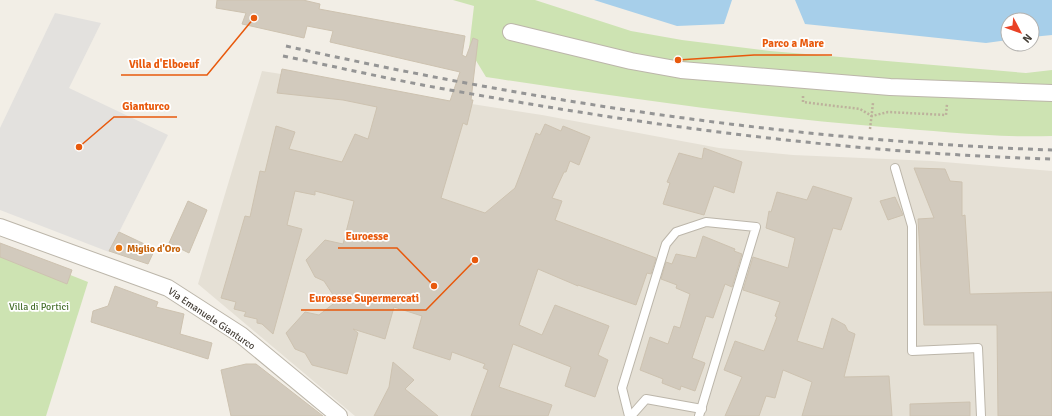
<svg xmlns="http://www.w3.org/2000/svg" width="1052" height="416" viewBox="0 0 1052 416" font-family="Signika,sans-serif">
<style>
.residential{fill:#e5e0d5}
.green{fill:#cde3b2}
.parking{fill:#e3e1de}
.water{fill:#a7cfea}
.building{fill:#d2cabd;stroke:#cdc2b0}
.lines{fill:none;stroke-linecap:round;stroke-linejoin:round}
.lane-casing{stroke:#bcb6aa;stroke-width:10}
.street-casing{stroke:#bcb6aa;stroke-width:18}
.path{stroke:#bdb19c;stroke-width:2.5;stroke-dasharray:2 2;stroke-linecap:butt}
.lane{stroke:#fff;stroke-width:8}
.street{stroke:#fff;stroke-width:16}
.rail{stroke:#959595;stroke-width:3;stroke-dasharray:5 5;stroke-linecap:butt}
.food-dot{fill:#e8710a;stroke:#fff;stroke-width:1.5}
.labels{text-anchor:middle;stroke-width:3.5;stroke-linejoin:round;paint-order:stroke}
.food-label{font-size:10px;font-weight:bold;fill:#c56008;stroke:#fff;text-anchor:start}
.park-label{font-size:10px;fill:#48712e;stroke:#fff}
.street-label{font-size:10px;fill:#443e36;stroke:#fff}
.leader{fill:none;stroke:#e8590c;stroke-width:1.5}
.callout-dot{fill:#e8590c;stroke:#fff;stroke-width:1.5}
.callout-label{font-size:11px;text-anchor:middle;font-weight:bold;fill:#e8590c;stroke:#fff;stroke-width:3.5;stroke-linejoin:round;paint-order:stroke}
</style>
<rect width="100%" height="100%" fill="#f2eee6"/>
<!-- residential -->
<polygon class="residential" points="262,71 542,115 719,148 793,155 932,161 1052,171 1052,416 355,416 198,284"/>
<!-- green -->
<g class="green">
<path d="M453,0H535L631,31L682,40L770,51L1026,73L1052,70V136C995,138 939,131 883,127C749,116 618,97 486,77L469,49L474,6Z"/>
<polygon points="0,247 88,282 46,416 0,416"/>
</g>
<!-- parking -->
<polygon class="parking" points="55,13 101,23 69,88 168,135 109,252 0,210 0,128"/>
<!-- water -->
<g class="water">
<polygon points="594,0 732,0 724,24 677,26"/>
<polygon points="795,0 1052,0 1052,35 1032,37 1032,20 1008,20 1008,40 986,43 805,24"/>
</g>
<!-- building -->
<g class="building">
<polygon points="217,0 303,0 320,4 319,9 465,36 462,55 466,57 473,38 478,40 471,100 473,100 467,125 463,123 441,198 485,213 515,188 536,133 540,135 545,124 561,131 563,126 590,137 579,165 570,161 566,172 564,172 552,198 562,201 555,220 656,258 651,274 647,273 636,305 578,285 578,286 538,269 519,325 542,335 555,305 609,326 598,355 608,360 595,397 565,386 571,367 513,344 499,387 552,405 548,416 471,416 488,370 483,368 485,364 452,352 450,360 413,348 422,316 394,307 385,339 353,329 358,333 347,374 312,365 305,353 295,349 286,333 305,312 319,315 337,301 324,281 315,277 306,260 325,240 343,244 354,201 315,191 315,195 295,191 287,225 302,229 273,334 262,324 257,323 257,319 244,316 246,312 234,309 236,302 221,298 245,216 250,217 260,171 265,172 276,126 295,132 289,149 342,162 355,134 368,139 377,107 343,100 277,93 282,69 450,101 460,72 330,42 333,31 307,26 304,38 242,24 246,13 216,8"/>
<polygon points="704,148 742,162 734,193 714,186 704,215 663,204 670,183 667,182 679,153 702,159"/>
<polygon points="914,168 945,169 950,181 962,182 962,216 965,215 970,294 1052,292 1052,416 998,416 997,325 924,325 918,219 934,218"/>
<polygon points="813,186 852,198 841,230 833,228 797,341 823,349 832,318 845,325 848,331 855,334 844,377 889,376 892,416 802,416 812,382 783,370 775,398 766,396 759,416 725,416 742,377 724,370 735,341 764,351 777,317 775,316 780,302 743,290 753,257 788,268 795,238 766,228 769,211 771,212 777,192 807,200"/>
<polygon points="895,197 903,215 888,220 880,201"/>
<polygon points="188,201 207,210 189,253 169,243"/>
<polygon points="119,232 155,249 148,264 109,251"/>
<polygon points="703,236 735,249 734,251 742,254 732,287 725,284 713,318 706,316 692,358 705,363 695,391 681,386 680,390 662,383 663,379 640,370 650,337 668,344 674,326 680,328 690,294 676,288 677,285 661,279 666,262 672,264 676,254 696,258"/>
<polygon points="0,243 72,270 67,284 0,257"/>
<polygon points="115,286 158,302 156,307 184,314 180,334 212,343 208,359 91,322 93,311 108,306"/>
<polygon points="393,362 414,380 405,389 438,416 374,416 389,387"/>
<polygon points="246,364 256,364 323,416 231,416 221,370"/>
<polygon points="970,402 970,416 910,416 910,404"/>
</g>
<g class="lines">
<defs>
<g id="lane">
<polyline points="895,168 912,226 912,351 978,348 981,416"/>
<polyline points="629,416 622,388 666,244 676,232 706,222 756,227 699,416"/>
<polyline points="631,416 646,399 702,409"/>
</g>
<g id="street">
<polyline points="511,32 631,61 681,70 890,87 1052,93"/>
<polyline points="0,227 168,288 241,335 339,416"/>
</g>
</defs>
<!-- lane casing -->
<use href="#lane" class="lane-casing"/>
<!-- street casing -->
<use href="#street" class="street-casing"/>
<!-- path -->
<g class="path">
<polyline points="803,96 803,102 860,109 872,116 888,112 946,115 947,104"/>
<polyline points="870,129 873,103"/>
</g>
<!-- lane -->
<use href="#lane" class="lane"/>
<!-- street -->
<use href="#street" class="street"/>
<!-- rail -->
<g class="rail">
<path d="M286,46C535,102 796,141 1052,150"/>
<path d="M283,56C332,66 380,77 428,86C633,124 844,153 1052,159"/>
</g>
</g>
<!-- markers -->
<circle class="food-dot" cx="119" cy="248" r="4"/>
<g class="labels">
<!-- food labels -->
<g class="food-label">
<text x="127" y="252">Miglio d'Oro</text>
</g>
<!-- park labels -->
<g class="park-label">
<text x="39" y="310">Villa di Portici</text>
</g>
<!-- street labels -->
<g class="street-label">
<text transform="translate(212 318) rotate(34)" y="4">Via Emanuele Gianturco</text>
</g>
</g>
<!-- callouts -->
<path class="leader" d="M678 60L754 55H832M254 18L207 75H121M79 147L114 117H177M434 286L397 248H338M475 260L426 310H301"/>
<g class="callout-dot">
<circle cx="678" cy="60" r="4"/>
<circle cx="254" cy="18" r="4"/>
<circle cx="79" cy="147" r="4"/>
<circle cx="434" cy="286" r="4"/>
<circle cx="475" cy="260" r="4"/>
</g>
<g class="callout-label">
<text x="793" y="47">Parco a Mare</text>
<text x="164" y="68">Villa d'Elboeuf</text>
<text x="146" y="110">Gianturco</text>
<text x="367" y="240">Euroesse</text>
<text x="364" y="302">Euroesse Supermercati</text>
</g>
<!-- north arrow -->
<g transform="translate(1020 32) rotate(131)"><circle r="19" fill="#ffffff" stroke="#b4b2af"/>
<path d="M0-3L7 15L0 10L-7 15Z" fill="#e94226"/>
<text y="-6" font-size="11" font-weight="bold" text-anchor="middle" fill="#443e36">N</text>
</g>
</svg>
